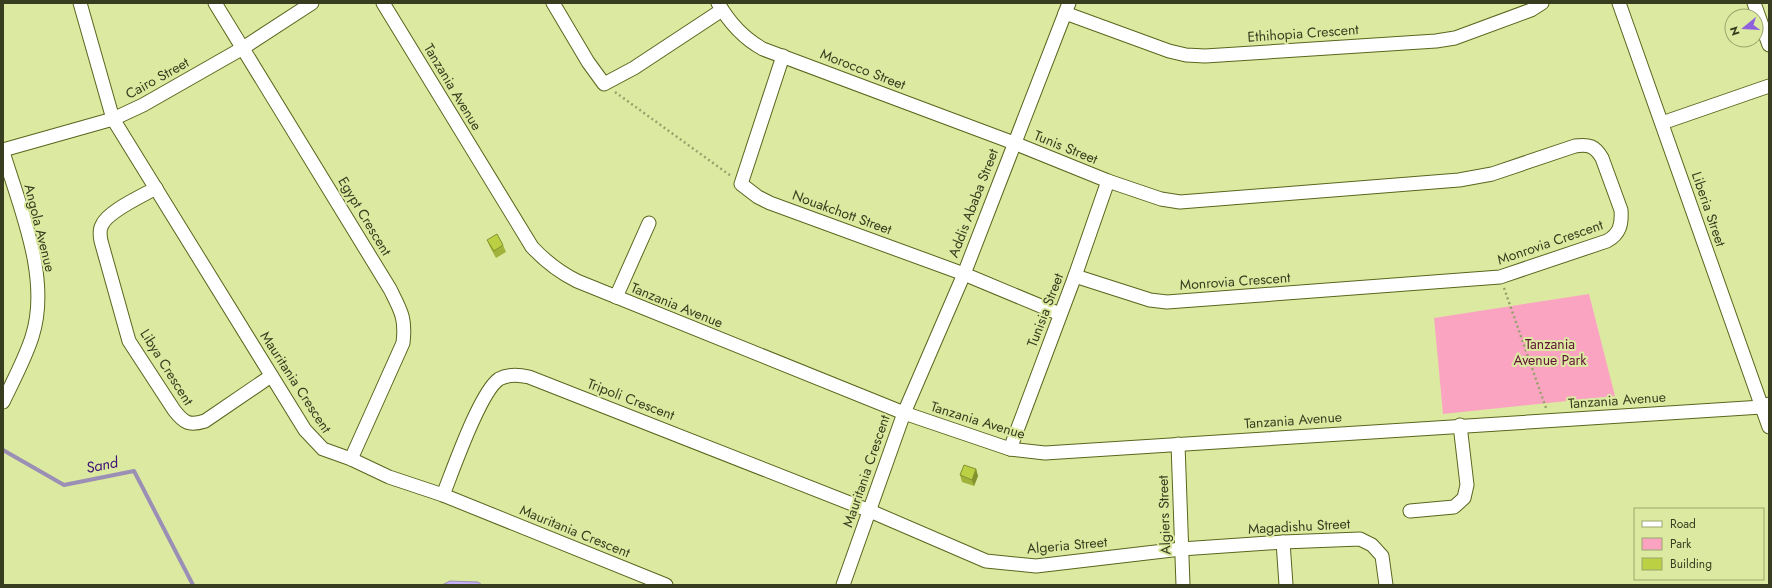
<svg xmlns="http://www.w3.org/2000/svg" width="1772" height="588" viewBox="0 0 1772 588" font-family="Jost,sans-serif">
<style>
.green{fill:#faa4c2}
.water{fill:#c6b2f7;stroke:#9b8fb6}
.lines{fill:none;stroke-linecap:round;stroke-linejoin:round}
.stream{stroke:#9b8fb6;stroke-width:4}
.minor-casing{stroke:#5a651d;stroke-width:15}
.path{stroke:#97a16b;stroke-width:2.5;stroke-dasharray:2 3;stroke-linecap:butt}
.minor{stroke:#fff;stroke-width:13}
.wall{fill:#a1b33a}
.shaded-wall{fill:#83922f}
.building{fill:#bbd043;stroke:#83922f}
.labels{text-anchor:middle;stroke-width:4;stroke-linejoin:round;paint-order:stroke}
.street-label{font-size:14px;fill:#383d20;stroke:#dceaa1}
.park-label{font-size:14px;fill:#611237;stroke:#dceaa1}
.water-label{font-size:15px;font-style:italic;fill:#3e0f75;stroke:#dceaa1}
</style>
<rect width="100%" height="100%" fill="#dceaa1"/>
<!-- green -->
<polygon class="green" points="1589,294 1615,396 1443,414 1434,318"/>
<!-- water -->
<polygon class="water" points="450,581 478,582 482,585 442,585"/>
<g class="lines">
<!-- stream -->
<polyline class="stream" points="3,450 64,485 134,471 193,585"/>
<defs>
<g id="minor">
<polyline points="80,3 113,119 305,430 323,449 351,459 389,477 443,495 666,585"/>
<path d="M215,3L390,289C401,311 406,318 403,343L351,459"/>
<path d="M383,3L532,247C546,262 559,272 577,281L904,413L1010,449L1045,453L1762,407L1769,404"/>
<polyline points="553,3 588,62 604,84 634,68 722,10"/>
<path d="M718,3C729,22 743,38 763,49L1014,143L1108,181L1161,199L1180,202L1459,180L1492,174L1575,146C1589,144 1595,146 1602,158L1621,210C1622,224 1620,234 1607,241L1500,277L1167,302L1150,300L1075,276"/>
<polyline points="1619,3 1769,427"/>
<polyline points="1754,3 1769,45"/>
<polyline points="1065,13 1169,51 1186,55 1205,56 1436,41 1455,38 1531,10 1542,3"/>
<polyline points="783,56 741,184 758,197 770,203 964,274 1060,314"/>
<polyline points="1662,123 1769,86"/>
<polyline points="3,150 113,119 143,105 243,48 312,3"/>
<path d="M3,152C20,208 51,279 32,337C25,359 13,381 3,402"/>
<path d="M156,188C142,196 108,211 102,225C99,230 100,236 101,241L129,341L174,410C184,423 189,426 205,421L271,376"/>
<polyline points="616,297 649,223"/>
<polyline points="1178,444 1183,585"/>
<polyline points="1010,449 1075,276 1108,181"/>
<path d="M443,495C453,470 480,392 499,379C508,374 520,375 529,377L870,511L986,561L1036,566L1181,549L1283,542L1360,539L1372,545L1382,556L1386,585"/>
<polyline points="1410,511 1454,507 1464,498 1467,485 1460,425"/>
<polyline points="1283,542 1286,585"/>
<polyline points="843,585 904,413 964,274 1069,3"/>
</g>
</defs>
<!-- minor casing -->
<use href="#minor" class="minor-casing"/>
<!-- path -->
<g class="path">
<polyline points="615,92 731,176"/>
<polyline points="1504,288 1546,408"/>
</g>
<!-- minor -->
<use href="#minor" class="minor"/>
</g>
<!-- wall -->
<g class="wall">
<polygon points="487,240 503,245 506,252 496,258 490,247"/>
<polygon points="976,469 978,476 974,486 962,482 960,475"/>
</g>
<!-- shaded-wall -->
<polygon class="shaded-wall" points="976,469 978,476 974,486 972,480"/>
<!-- building -->
<g class="building">
<polygon points="497,234 503,245 494,251 487,240"/>
<polygon points="964,465 976,469 972,480 960,475"/>
</g>
<g class="labels">
<!-- street labels -->
<g class="street-label">
<text transform="translate(1303 33) rotate(-4)" y="5">Ethihopia Crescent</text>
<text transform="translate(863 69) rotate(21)" y="5">Morocco Street</text>
<text transform="translate(157 78) rotate(-29)" y="5">Cairo Street</text>
<text transform="translate(453 87) rotate(59)" y="5">Tanzania Avenue</text>
<text transform="translate(1066 147) rotate(22)" y="5">Tunis Street</text>
<text transform="translate(973 203) rotate(-69)" y="5">Addis Ababa Street</text>
<text transform="translate(1709 209) rotate(71)" y="5">Liberia Street</text>
<text transform="translate(842 212) rotate(20)" y="5">Nouakchott Street</text>
<text transform="translate(365 216) rotate(59)" y="5">Egypt Crescent</text>
<text transform="translate(40 228) rotate(76)" y="5">Angola Avenue</text>
<text transform="translate(1550 242) rotate(-19)" y="5">Monrovia Crescent</text>
<text transform="translate(1235 281) rotate(-4)" y="5">Monrovia Crescent</text>
<text transform="translate(677 305) rotate(22)" y="5">Tanzania Avenue</text>
<text transform="translate(1045 310) rotate(-69)" y="5">Tunisia Street</text>
<text transform="translate(167 367) rotate(58)" y="5">Libya Crescent</text>
<text transform="translate(296 382) rotate(57)" y="5">Mauritania Crescent</text>
<text transform="translate(631 399) rotate(21)" y="5">Tripoli Crescent</text>
<text transform="translate(1617 400) rotate(-4)" y="5">Tanzania Avenue</text>
<text transform="translate(978 420) rotate(17)" y="5">Tanzania Avenue</text>
<text transform="translate(1293 420) rotate(-4)" y="5">Tanzania Avenue</text>
<text transform="translate(866 471) rotate(-71)" y="5">Mauritania Crescent</text>
<text transform="translate(1164 515) rotate(-92)" y="5">Algiers Street</text>
<text transform="translate(1299 526) rotate(-3)" y="5">Magadishu Street</text>
<text transform="translate(575 531) rotate(22)" y="5">Mauritania Crescent</text>
<text transform="translate(1067 545) rotate(-5)" y="5">Algeria Street</text>
</g>
<!-- park labels -->
<g class="park-label">
<text x="1550" y="349">Tanzania<tspan x="1550" dy="16">Avenue Park</tspan></text>
</g>
<!-- water labels -->
<g class="water-label">
<text transform="translate(102 465) rotate(-11)" y="5">Sand</text>
</g>
</g>
<!-- border -->
<rect width="1772" height="588" fill="none" stroke="#383d20" stroke-width="8"/>
<!-- legend -->
<rect x="1634" y="508" width="130" height="72" fill="#dceaa1" stroke="#9aa56d"/>
<rect x="1642" y="521" width="20" height="6" fill="#ffffff" stroke="#9aa56d"/>
<text x="1670" y="528" font-size="12" fill="#383d20">Road</text>
<rect x="1642" y="538" width="20" height="12" fill="#faa4c2" stroke="#9aa56d"/>
<text x="1670" y="548" font-size="12" fill="#383d20">Park</text>
<rect x="1642" y="558" width="20" height="12" fill="#bbd043" stroke="#9aa56d"/>
<text x="1670" y="568" font-size="12" fill="#383d20">Building</text>
<!-- north arrow -->
<g transform="translate(1744 28) rotate(252)"><circle r="19" fill="#dceaa1" stroke="#9aa56d"/>
<path d="M0-3L7 15L0 10L-7 15Z" fill="#8e62dc"/>
<text y="-6" font-size="11" font-weight="bold" text-anchor="middle" fill="#383d20">N</text>
</g>
</svg>
